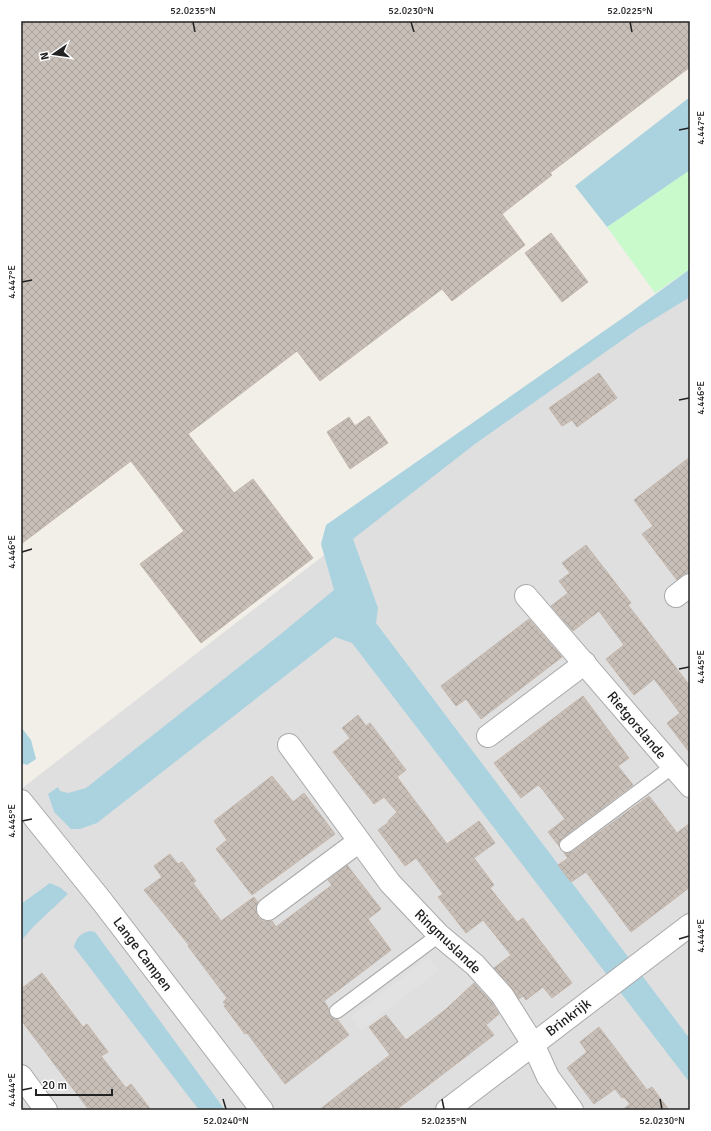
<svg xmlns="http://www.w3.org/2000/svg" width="711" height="1131" viewBox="0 0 711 1131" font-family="Signika,sans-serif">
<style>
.residential{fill:#e0dfdf}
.park{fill:#c8facc}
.parking{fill:#e2e2e2}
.water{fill:#aad3df}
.building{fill:url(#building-cross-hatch);stroke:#c4b6ab}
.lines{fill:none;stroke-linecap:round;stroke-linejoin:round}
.lane-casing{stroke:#a9a9a9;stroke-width:16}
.street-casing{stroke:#a9a9a9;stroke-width:24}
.lane{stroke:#fff;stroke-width:14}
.street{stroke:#fff;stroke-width:22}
.ticks{fill:none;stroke:#222;stroke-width:1.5}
.labels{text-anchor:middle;stroke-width:3;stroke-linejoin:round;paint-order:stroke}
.street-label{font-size:14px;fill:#222;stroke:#fff}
.neatline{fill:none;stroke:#222;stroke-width:1.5}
.ticks-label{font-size:10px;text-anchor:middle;fill:#222}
</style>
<defs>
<pattern id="building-cross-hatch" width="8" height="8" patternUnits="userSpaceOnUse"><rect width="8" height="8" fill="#c7bfb8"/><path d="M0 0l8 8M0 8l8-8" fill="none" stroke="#aba49e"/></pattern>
</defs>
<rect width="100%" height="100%" fill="#f2efe9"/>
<!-- residential -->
<polygon class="residential" points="690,280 690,1110 21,1110 21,789 363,525"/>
<!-- park -->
<polygon class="park" points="690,170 690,269 655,293 607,227"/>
<!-- parking -->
<polygon class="parking" points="429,957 439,970 361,1030 351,1017"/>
<!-- water -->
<g class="water">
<polygon points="690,97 690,170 607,227 575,186"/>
<polygon points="690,269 690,297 638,329 475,444 353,539 378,608 376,623 690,1039 690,1083 352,643 335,637 97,823 80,829 71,829 54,812 48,794 58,787 60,791 68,793 86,788 282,633 334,590 321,544 326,525 627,315"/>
<polygon points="21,727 31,740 36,759 27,765 21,763"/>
<polygon points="50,883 61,888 68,894 33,927 21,941 21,904"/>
<path d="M89,931L95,932L225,1110H199L74,947C76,938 80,934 89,931Z"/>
</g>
<!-- building -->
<g class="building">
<polygon points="21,21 690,21 690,67 550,173 552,175 502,214 525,245 452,301 442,289 320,381 297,351 188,434 234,493 253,479 313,558 201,643 140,564 184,531 131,461 21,544"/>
<polygon points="551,233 588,282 562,302 525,253"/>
<polygon points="599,373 617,398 577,427 572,420 562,426 549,408"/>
<polygon points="369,416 388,443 350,469 327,432 349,417 355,426"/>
<polygon points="690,457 690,573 683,575 677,580 642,534 653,526 634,500"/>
<polygon points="586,545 631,603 628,605 690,686 690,753 667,723 680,713 654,679 634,695 606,659 624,645 599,611 573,631 551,606 568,593 559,581 570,573 562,563"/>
<polygon points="529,619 562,657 481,719 466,699 456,706 441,686"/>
<polygon points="583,696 629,758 618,766 633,785 562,838 559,846 548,832 565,819 543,790 538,785 521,798 494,763"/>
<polygon points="358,715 366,726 370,723 406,770 397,777 447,844 479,821 495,843 474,858 494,885 490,888 517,922 523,918 572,983 552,998 543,987 526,1000 523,996 519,999 511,987 494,968 511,955 483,920 466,933 438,897 443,894 416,858 405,866 378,830 389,822 388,821 397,812 384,797 374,804 333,752 350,738 342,728"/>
<polygon points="272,776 293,802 304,793 335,834 252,895 216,849 227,840 214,821"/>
<polygon points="649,796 677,833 690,823 690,887 631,932 586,872 571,882 558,865 568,858 564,853 572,852"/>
<polygon points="170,854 178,864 182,862 196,881 193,883 221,921 254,897 258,903 256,910 258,917 263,921 272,921 276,927 332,885 328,880 347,865 381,909 368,919 391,950 324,1001 329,1009 330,1016 337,1019 349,1035 285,1084 247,1033 245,1034 224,1006 226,1005 223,1002 227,998 188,946 189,945 144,890 162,877 154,866"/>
<polygon points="42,973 83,1027 87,1024 108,1052 101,1056 126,1088 131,1084 151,1110 89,1110 21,1020 21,989"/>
<polygon points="474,983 492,1003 499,1014 486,1025 494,1035 396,1110 319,1110 390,1055 369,1027 386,1015 406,1040 445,1010"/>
<polygon points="599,1027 647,1090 652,1087 669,1110 622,1110 630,1104 624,1097 622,1098 615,1089 594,1104 567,1068 587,1052 580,1042"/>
</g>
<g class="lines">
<defs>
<g id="lane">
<polyline points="567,845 672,767"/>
<polyline points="337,1011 439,935"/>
</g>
<g id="street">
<polyline points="526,596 690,786"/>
<polyline points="676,596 690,585"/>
<polyline points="488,736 585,663"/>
<polyline points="289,745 390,883 439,935 475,965 502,995 533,1044 548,1077 572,1110"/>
<polyline points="21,801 101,900 262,1110"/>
<polyline points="268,909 358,842"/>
<polyline points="21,1076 46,1110"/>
<polyline points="447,1110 690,925"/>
</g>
</defs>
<!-- lane casing -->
<use href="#lane" class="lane-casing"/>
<!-- street casing -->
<use href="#street" class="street-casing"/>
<!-- lane -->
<use href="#lane" class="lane"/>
<!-- street -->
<use href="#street" class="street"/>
</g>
<!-- ticks -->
<path class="ticks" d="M193,22L195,32M411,22L414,32M630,22L632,32M679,130L689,128M22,282L32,280M679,400L689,398M22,552L32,549M679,669L689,667M22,821L32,819M679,939L689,936M22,1090L32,1088M223,1099L226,1109M442,1099L444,1109M660,1099L662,1109"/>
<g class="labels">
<!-- street labels -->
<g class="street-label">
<text transform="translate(637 725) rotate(50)" y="5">Rietgorslande</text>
<text transform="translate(448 941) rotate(44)" y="5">Ringmuslande</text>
<text transform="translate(143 954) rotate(53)" y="5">Lange Campen</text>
<text transform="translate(568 1017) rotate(-37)" y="5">Brinkrijk</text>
</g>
</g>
<!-- border -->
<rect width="711" height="1131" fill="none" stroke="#ffffff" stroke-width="44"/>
<!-- north arrow -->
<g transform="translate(54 54) rotate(257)" stroke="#ffffff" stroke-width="3" paint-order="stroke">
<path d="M0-3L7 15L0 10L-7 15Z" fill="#222222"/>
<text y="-6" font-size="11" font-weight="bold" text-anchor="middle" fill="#222222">N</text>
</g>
<!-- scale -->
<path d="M36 1089v6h76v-6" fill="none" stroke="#222222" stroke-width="2"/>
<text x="42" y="1089" font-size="12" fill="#222222" stroke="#ffffff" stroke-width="3" paint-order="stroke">20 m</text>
<rect x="22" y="22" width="667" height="1087" class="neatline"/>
<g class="ticks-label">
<text x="193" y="14">52.0235°N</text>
<text x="411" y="14">52.0230°N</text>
<text x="630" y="14">52.0225°N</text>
<text transform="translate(700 128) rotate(-90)" y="4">4.447°E</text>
<text transform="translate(11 282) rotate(-90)" y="4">4.447°E</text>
<text transform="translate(700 398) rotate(-90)" y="4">4.446°E</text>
<text transform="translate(11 552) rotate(-90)" y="4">4.446°E</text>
<text transform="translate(700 667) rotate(-90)" y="4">4.445°E</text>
<text transform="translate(11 821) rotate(-90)" y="4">4.445°E</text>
<text transform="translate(700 936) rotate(-90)" y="4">4.444°E</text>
<text transform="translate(11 1090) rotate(-90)" y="4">4.444°E</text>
<text x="226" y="1124">52.0240°N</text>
<text x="444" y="1124">52.0235°N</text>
<text x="662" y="1124">52.0230°N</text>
</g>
</svg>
